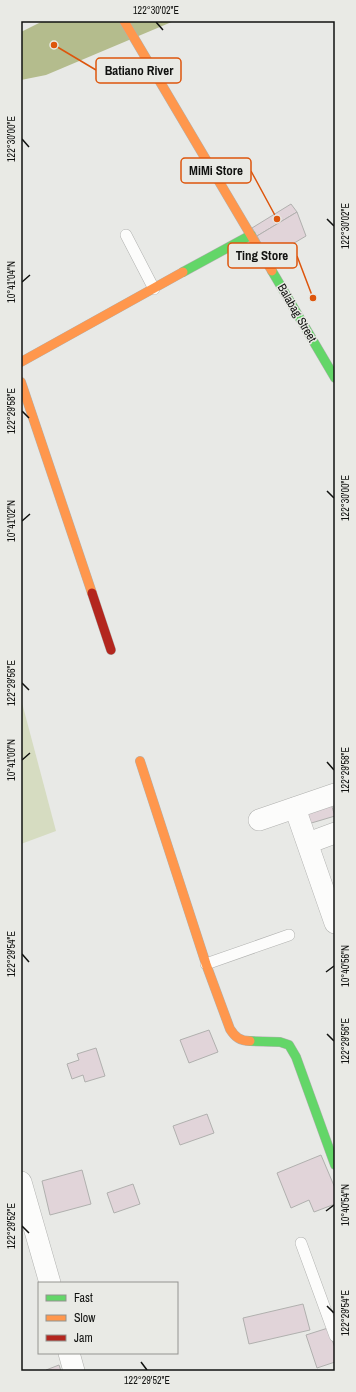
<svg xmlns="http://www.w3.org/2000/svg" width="356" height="1392" viewBox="0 0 356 1392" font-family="'Archivo Narrow',sans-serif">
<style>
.green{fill:#d6dcc1}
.water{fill:#b4bc8d}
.building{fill:#e1d4d9;stroke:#b0b0ae}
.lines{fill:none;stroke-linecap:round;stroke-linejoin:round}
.lane-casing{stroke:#b0b1af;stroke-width:12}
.street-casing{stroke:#b0b1af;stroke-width:22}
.fast-casing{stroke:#b0b1af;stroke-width:10}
.slow-casing{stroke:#b0b1af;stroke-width:10}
.jam-casing{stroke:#b0b1af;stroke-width:10}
.lane{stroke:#fcfcfb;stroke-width:11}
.street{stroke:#fcfcfb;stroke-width:21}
.fast{stroke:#63d668;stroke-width:9}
.slow{stroke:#ff974d;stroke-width:9}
.jam{stroke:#b3261e;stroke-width:9}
.ticks{fill:none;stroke:#111210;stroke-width:1.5}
.labels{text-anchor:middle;stroke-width:3;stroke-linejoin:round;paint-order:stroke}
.street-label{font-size:12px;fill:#111210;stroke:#e9eae5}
.leader{fill:none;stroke:#dd550c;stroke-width:1.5}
.callout-dot{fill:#dd550c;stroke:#e9eae5;stroke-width:1.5}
.callout{fill:#e9eae5;stroke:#dd550c;stroke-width:1.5}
.callout-label{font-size:13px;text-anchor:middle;font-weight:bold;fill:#111210}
.neatline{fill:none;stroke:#111210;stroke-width:1.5}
.ticks-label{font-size:10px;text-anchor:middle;fill:#111210}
</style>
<rect width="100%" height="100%" fill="#e8e9e6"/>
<!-- green -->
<polygon class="green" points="21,699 56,831 21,844"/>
<!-- water -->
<polygon class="water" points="43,21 174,21 46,75 21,80 21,32"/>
<!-- building -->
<g class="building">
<polygon points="291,204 297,212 257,236 252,228"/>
<polygon points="297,212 306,236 269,258 257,236"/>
<polygon points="329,798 335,816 308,824 303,808"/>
<polygon points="209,1030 218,1052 189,1063 180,1040"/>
<polygon points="96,1048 105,1076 85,1082 83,1075 72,1079 67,1064 79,1060 77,1054"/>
<polygon points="207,1114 214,1133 180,1145 173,1126"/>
<polygon points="321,1155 335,1188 335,1204 314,1212 309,1200 291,1208 277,1173"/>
<polygon points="82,1170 91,1204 50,1215 42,1181"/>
<polygon points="133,1184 140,1204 114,1213 107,1193"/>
<polygon points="303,1304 310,1330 249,1344 243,1318"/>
<polygon points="328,1328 335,1348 335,1362 317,1368 306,1335"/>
<polygon points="59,1365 61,1371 46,1371 46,1370"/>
</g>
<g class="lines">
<defs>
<g id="lane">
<polyline points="126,235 154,289"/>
<polyline points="206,964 289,935"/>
<polyline points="301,1243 335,1336"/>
</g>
<g id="street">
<polyline points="295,808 335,923"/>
<polyline points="259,820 335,794"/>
<polyline points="308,843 335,833"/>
<polyline points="21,1182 50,1283"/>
<polyline points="69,1353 74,1371"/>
</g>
<g id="fast">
<polyline points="272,271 335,378"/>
<polyline points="183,272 251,235"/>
<polyline points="250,1041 280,1042 289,1045 296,1057 335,1165"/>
</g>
<g id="slow">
<polyline points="124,21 272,271"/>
<polyline points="21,362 183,272"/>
<polyline points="21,382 92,593"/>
<path d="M140,761L206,964L230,1029C235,1037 240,1041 250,1041"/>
</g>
<polyline id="jam" points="92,593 111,650"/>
</defs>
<!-- lane casing -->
<use href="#lane" class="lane-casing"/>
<!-- street casing -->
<use href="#street" class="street-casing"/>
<!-- fast casing -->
<use href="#fast" class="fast-casing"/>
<!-- slow casing -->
<use href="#slow" class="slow-casing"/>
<!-- jam casing -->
<use href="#jam" class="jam-casing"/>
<!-- lane -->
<use href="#lane" class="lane"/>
<!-- street -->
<use href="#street" class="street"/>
<!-- fast -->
<use href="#fast" class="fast"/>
<!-- slow -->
<use href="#slow" class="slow"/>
<!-- jam -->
<use href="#jam" class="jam"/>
</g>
<!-- ticks -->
<path class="ticks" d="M156,22L163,30M22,139L29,147M327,219L334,226M22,282L30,275M22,411L29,418M327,491L334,498M22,521L30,514M22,683L29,690M22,760L30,753M327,762L334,770M22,954L29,962M326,972L334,966M327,1034L334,1041M326,1211L334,1205M22,1226L29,1233M327,1306L334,1313M141,1362L147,1370"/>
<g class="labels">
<!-- street labels -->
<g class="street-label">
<text transform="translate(297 313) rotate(60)" y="4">Balabag Street</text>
</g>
</g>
<!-- callouts -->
<path class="leader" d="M54 45L96 70M277 219L251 171M313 298L297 256"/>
<g class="callout-dot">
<circle cx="54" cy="45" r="4"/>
<circle cx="277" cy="219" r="4"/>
<circle cx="313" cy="298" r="4"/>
</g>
<g class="callout">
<rect x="96" y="58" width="85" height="25" rx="4"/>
<rect x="181" y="158" width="70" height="25" rx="4"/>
<rect x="228" y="243" width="69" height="25" rx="4"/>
</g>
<g class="callout-label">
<text x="139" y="75">Batiano River</text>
<text x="216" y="175">MiMi Store</text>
<text x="262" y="260">Ting Store</text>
</g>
<!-- border -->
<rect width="356" height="1392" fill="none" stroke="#e9eae5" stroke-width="44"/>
<!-- legend -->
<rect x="38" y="1282" width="140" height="72" fill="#e9eae5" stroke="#939490"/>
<rect x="46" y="1295" width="20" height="6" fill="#63d668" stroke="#939490"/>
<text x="74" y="1302" font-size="12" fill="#111210">Fast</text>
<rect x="46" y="1315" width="20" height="6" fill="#ff974d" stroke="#939490"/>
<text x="74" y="1322" font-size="12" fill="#111210">Slow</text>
<rect x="46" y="1335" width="20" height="6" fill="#b3261e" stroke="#939490"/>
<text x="74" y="1342" font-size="12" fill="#111210">Jam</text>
<rect x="22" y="22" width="312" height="1348" class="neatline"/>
<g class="ticks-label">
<text x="156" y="14">122°30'02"E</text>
<text transform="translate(11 139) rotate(-90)" y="4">122°30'00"E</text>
<text transform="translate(345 226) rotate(-90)" y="4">122°30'02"E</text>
<text transform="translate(11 282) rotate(-90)" y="4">10°41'04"N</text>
<text transform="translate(11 411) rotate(-90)" y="4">122°29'58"E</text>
<text transform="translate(345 498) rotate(-90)" y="4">122°30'00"E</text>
<text transform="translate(11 521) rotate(-90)" y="4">10°41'02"N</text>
<text transform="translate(11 683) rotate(-90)" y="4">122°29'56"E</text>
<text transform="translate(11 760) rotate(-90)" y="4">10°41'00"N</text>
<text transform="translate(345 770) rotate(-90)" y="4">122°29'58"E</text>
<text transform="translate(11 954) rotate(-90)" y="4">122°29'54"E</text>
<text transform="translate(345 966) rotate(-90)" y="4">10°40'56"N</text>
<text transform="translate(345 1041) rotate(-90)" y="4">122°29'56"E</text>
<text transform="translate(345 1205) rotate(-90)" y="4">10°40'54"N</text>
<text transform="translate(11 1226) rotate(-90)" y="4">122°29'52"E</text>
<text transform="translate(345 1313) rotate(-90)" y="4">122°29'54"E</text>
<text x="147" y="1384">122°29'52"E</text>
</g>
</svg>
